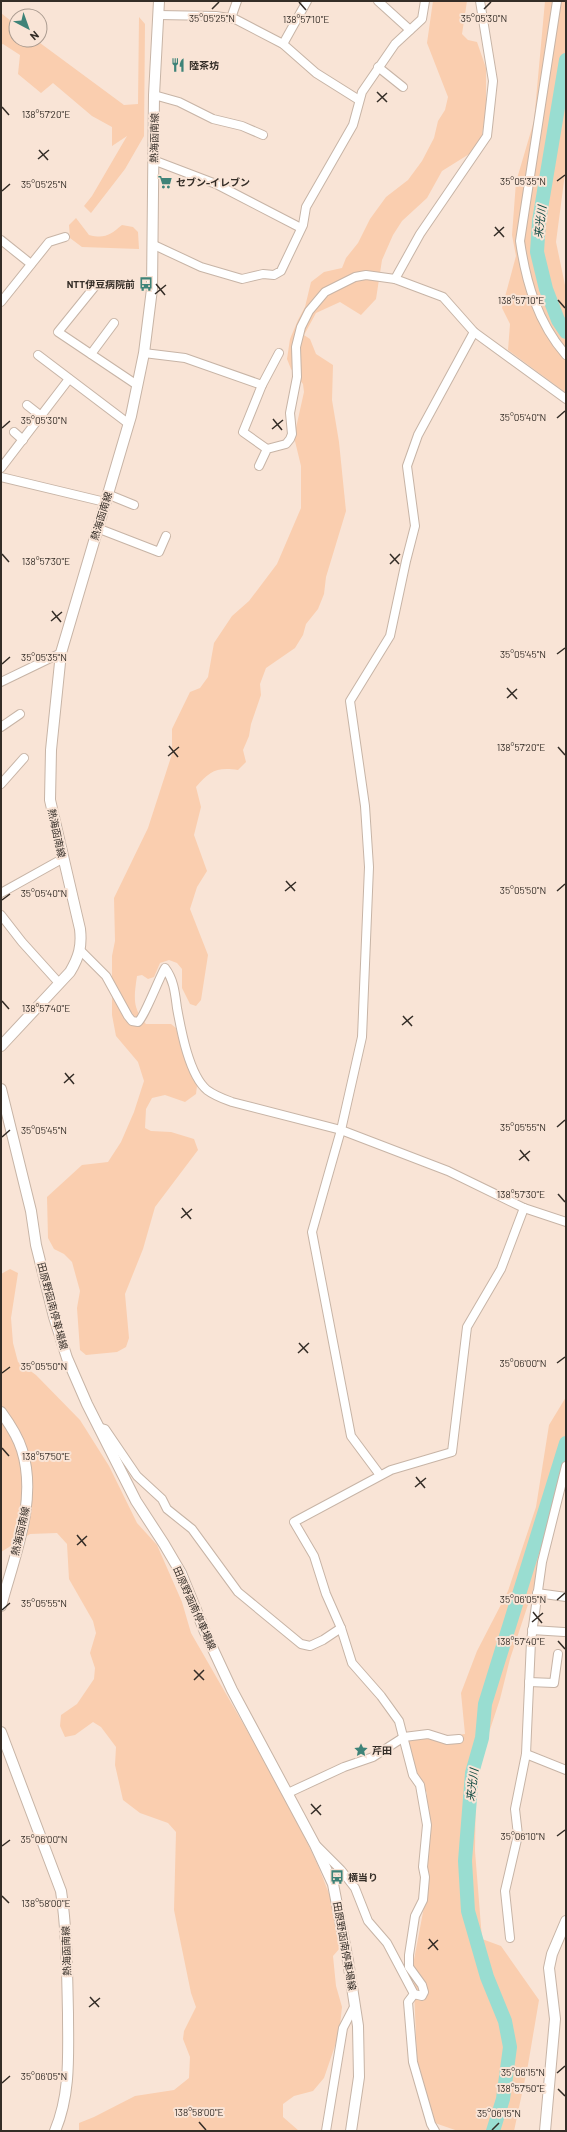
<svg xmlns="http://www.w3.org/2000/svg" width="567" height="2132" viewBox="0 0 567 2132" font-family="Barlow,'Noto Sans JP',sans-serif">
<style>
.green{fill:#faceaf}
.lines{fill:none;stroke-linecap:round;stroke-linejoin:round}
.river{stroke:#99ddd1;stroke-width:14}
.minor-casing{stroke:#c7b4a6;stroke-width:10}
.major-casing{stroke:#c7b4a6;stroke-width:12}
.minor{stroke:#fff;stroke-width:8}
.major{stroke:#fff;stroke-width:10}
.ticks{fill:none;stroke:#342d27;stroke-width:1.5}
.labels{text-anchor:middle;stroke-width:4;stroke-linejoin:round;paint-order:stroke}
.poi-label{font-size:10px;font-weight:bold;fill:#342d27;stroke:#f9e4d6;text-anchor:start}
.street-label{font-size:10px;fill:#342d27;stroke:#f9e4d6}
.water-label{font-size:11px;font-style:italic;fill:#0c4840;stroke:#f9e4d6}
.ticks-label{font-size:10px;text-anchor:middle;fill:#342d27;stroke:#f9e4d6;stroke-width:4;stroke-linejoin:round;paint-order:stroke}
</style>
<rect width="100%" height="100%" fill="#f9e4d6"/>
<!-- green -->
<g class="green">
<path d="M433,1H467L462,34L468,40L477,42L486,68V112L481,140L474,151L442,171L427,198L402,221L393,235L382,260L376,299L361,315L340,302L316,313L304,335L310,339L316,354L333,365L332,400L339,442L346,511L326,577L324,594L318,609L306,624L303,635L295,648L266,668L260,684L261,695L251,724L249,736L243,750L246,762L238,770C216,767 210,771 196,787L201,807L194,835L207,871L197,887L190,909L208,955L201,1000L196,1006L190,1004L182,988V969L177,963L169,960L160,963L154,977L148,979L142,975L137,976C134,997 132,1008 146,1024H171L176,1028L181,1045L197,1086L196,1094L185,1102L165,1095L152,1098L146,1109L145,1128L151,1131L171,1132L194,1139L198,1150L155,1207L143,1249L125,1294L129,1338L126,1347L117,1352L86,1355L80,1350L77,1308L80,1291L72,1262L64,1254L54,1249L48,1238L47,1197L82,1165L108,1162L121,1142L134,1112L144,1081L138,1062L116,1036L112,1015V956L115,941L114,898L148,828L172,754V729L190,692L200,688L208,677L214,643L232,616L249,601L277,564L301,508V466L294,437L304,392L303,384L291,369L287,359L290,339L298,320L305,307L311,282L324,272L342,268L346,258L358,243L370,219L386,197L408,180L422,161L434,138L438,121L445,110L448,97L427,43Z"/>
<polygon points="545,1 566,1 566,166 556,242 566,290 566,393 508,350 510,324 502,308 516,256 512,235 516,182 534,121"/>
<polygon points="1,13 16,25 16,40 36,40 124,105 138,104 139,17 145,24 144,136 125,169 91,213 84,206 92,196 127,136 112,146 112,127 92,116 53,83 41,93 18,74 20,55 3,44 1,45"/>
<path d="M76,218L89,235C105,239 110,235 122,225L133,227L138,232L139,249L82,247L70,238L69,225Z"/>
<polygon points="10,1269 18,1273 11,1318 13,1343 18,1362 36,1375 80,1420 109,1466 137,1523 157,1545 182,1602 191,1633 291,1807 319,1868 335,1909 340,1948 333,1956 336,1986 342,2007 339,2034 324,2078 313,2091 294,2096 283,2104 283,2117 299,2131 79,2131 79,2123 94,2117 135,2096 174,2090 189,2078 190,2057 183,2039 184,2031 196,2007 191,1993 174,1910 176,1832 168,1823 140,1813 123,1800 115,1765 116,1747 101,1727 93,1722 75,1735 65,1737 60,1726 61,1715 77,1704 94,1679 95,1668 90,1653 96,1633 93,1621 69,1579 67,1544 57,1533 30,1534 1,1552 1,1274"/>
<polygon points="566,1397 566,1460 557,1491 544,1556 510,1659 500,1699 476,1772 475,1851 482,1939 501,1946 539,2000 528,2065 514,2131 458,2131 432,2122 417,2060 413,1965 427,1891 427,1793 416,1772 407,1741 465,1734 461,1693 477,1651 508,1591 536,1507 549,1425"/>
</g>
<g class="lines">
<!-- river -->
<g class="river">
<polyline points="566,60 539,221 537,252 546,289 558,320 566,332"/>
<polyline points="493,2131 503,2099 510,2047 505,2021 487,1977 468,1911 465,1861 472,1773 482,1738 485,1704 566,1443"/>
</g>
<defs>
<g id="minor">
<polyline points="378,1 410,30"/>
<path d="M557,1L520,241C526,283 538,323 566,355"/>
<polyline points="158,15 216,16 235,19 283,44 316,73 359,100"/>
<polyline points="231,18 237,1"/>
<polyline points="283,44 307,1"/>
<polyline points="378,67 403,87"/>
<polyline points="154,95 179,102 213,119 242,126 263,135"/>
<polyline points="153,160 216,184 301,228"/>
<polyline points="1,240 31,264"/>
<polyline points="154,245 201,267 242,279 263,274 274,275 281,271 303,225 306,207 353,125 362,92 395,44 422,19 425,1"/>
<polyline points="395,279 420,234 487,136 493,81 480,1"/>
<polyline points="96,285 58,332 137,385"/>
<polyline points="1,302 49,242 65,237"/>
<polyline points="144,353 185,358 262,385"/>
<polyline points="91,354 114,323"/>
<polyline points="38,355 129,424"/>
<polyline points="27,405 41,416"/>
<polyline points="14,432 23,440"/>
<polyline points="267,449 243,432 262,385 279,353"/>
<polyline points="259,466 267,449 286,444 290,439 292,434 290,413 297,377 296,347 301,327 309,311 325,292 355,277 366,275 395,279 443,297 474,332 566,399"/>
<polyline points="1,468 69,379"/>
<polyline points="1,477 105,502"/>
<polyline points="107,494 134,505"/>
<polyline points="97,528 159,552 166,536"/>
<polyline points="1,682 61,653"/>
<polyline points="1,727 20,714"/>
<polyline points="1,784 24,758"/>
<polyline points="1,893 62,859"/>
<polyline points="1,915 22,942 59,983"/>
<path d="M80,950L106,976L128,1016L132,1021L138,1022C144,1018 159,978 165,968C174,980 175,993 177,1008C181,1030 189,1075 207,1090C215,1096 224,1099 232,1102L341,1130L448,1171L524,1208L566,1222"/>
<polyline points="98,1427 105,1429 137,1476 162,1499 167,1509 192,1529 238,1592 301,1644 310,1646 323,1640 341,1628"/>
<polyline points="380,1475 351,1436 312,1232 341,1130 362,1037 369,867 365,806 350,701 390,636 406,561 415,526 407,466 418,435 474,332"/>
<polyline points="537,1593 566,1597"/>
<polyline points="532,1630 564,1632"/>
<polyline points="529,1682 554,1683 558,1654"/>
<polyline points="526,1754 566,1770"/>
<polyline points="288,1793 344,1767 373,1757 404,1737 428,1734 447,1740 459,1739"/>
<polyline points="317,1846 341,1870 355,1888 368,1921 387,1943 414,1994 422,1996 424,1992 422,1985 409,1967 409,1955 415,1916 423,1900 425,1877 423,1867 427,1825 420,1785 413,1775 399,1721 381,1696 352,1663 341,1628 326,1594 314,1556 294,1522 391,1470 452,1452 467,1327 501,1269 524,1208"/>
<polyline points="510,1938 505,1891 518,1835 515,1809 526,1754 531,1641 542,1562 566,1466"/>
<polyline points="414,1994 408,2002 413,2062 431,2124 435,2131"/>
<polyline points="326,2131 343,2028 355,2005"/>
</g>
<g id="major">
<path d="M1,1046L70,972C79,957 82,946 80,929L50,800L51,750L61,653L131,416L144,353L152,289L154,95L159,1"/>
<polyline points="1,1089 31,1211 36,1245 54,1317 67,1358 87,1404 136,1501 164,1544 181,1573 205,1632 232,1690 315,1845 333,1884 348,1961 358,2026 359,2077 351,2131"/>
<path d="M1,1412C9,1423 18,1437 22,1450C38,1501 14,1557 1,1606"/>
<path d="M1,1732L61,1891C67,1931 67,1972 68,2013C68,2053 71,2093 55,2131"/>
<polyline points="545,2131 555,2019 549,1968 552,1954 566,1921"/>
</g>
</defs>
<!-- minor casing -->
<use href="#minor" class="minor-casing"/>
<!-- major casing -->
<use href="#major" class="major-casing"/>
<!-- minor -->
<use href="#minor" class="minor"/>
<!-- major -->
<use href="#major" class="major"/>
</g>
<!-- ticks -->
<path class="ticks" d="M299,2L306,10M212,9L219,2M484,9L491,2M377,92L387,102M377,102L387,93M2,107L9,115M39,150L48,160M38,159L49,150M557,181L565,175M2,191L10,184M495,227L504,237M494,236L504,227M156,284L165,295M155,294L166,285M558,300L565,308M557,418L565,411M273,419L282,430M2,428L10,421M272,429L283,420M2,554L9,562M390,554L399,564M390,564L400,554M52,611L61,622M51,621L62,612M557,654L565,648M2,664L10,657M507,688L517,699M507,698L517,689M169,746L178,757M558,747L565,755M168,756L179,747M286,881L295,891M285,891L296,882M557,891L565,884M2,900L10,894M2,1001L9,1009M403,1016L412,1026M402,1025L413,1016M65,1073L74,1084M64,1083L74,1074M557,1127L565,1120M2,1137L10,1130M520,1150L529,1161M519,1160L530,1151M558,1194L565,1202M182,1208L191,1219M181,1218L192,1209M299,1343L308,1353M298,1353L309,1343M557,1363L565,1357M2,1373L10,1367M2,1448L9,1456M416,1477L425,1488M415,1487L426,1478M77,1535L86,1546M77,1545L87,1536M557,1600L565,1593M2,1610L10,1603M533,1612L542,1623M532,1622L543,1613M558,1641L565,1649M194,1670L204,1680M194,1680L204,1670M311,1804L321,1815M311,1814L321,1805M557,1836L565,1830M2,1846L10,1840M2,1896L9,1903M429,1939L438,1950M428,1949L438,1940M90,1997L99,2007M89,2007L100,1998M557,2073L565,2066M2,2083L10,2076M558,2089L565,2096M199,2122L206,2130M492,2130L499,2123"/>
<!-- icons -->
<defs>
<symbol id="restaurant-bare" viewBox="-9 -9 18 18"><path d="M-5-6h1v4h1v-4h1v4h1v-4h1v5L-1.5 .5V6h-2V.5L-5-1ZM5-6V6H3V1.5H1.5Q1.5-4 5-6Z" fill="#3e8378" stroke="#f9e4d6" stroke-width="2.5" paint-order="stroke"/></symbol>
<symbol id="supermarket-bare" viewBox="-9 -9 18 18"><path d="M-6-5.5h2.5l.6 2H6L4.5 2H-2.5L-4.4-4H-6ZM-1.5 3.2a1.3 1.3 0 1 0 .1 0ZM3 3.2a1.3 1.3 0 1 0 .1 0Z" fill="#3e8378" stroke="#f9e4d6" stroke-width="2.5" paint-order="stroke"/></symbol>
<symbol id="bus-bare" viewBox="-9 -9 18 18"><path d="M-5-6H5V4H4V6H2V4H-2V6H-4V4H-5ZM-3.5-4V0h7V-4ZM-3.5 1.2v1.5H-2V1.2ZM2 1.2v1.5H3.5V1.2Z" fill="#3e8378" stroke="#f9e4d6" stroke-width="2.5" paint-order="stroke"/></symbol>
<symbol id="sight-bare" viewBox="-9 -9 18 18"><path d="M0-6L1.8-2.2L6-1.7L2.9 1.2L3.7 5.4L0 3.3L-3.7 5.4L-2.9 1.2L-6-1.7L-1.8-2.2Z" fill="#3e8378" stroke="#f9e4d6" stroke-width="2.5" paint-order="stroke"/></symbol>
</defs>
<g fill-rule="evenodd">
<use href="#restaurant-bare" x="168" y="55" width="20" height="20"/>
<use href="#supermarket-bare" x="155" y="172" width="20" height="20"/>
<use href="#bus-bare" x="136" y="274" width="20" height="20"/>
<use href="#sight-bare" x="351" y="1740" width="20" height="20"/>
<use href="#bus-bare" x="327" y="1867" width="20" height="20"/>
</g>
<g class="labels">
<!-- poi labels -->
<g class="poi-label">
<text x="189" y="69">陸茶坊</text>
<text x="176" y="186">セブン-イレブン</text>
<text x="135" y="288" text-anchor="end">NTT伊豆病院前</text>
<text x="372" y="1754">芹田</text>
<text x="348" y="1881">横当り</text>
</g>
<!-- street labels -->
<g class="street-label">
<text transform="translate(154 138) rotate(-89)" y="4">熱海函南線</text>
<text transform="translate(101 516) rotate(-73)" y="4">熱海函南線</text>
<text transform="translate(57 833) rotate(78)" y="4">熱海函南線</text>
<text transform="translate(53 1306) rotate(75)" y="4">田原野函南停車場線</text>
<text transform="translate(20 1531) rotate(-77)" y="4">熱海函南線</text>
<text transform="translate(195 1608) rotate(66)" y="4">田原野函南停車場線</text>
<text transform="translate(345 1946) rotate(80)" y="4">田原野函南停車場線</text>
<text transform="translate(66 1951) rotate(-92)" y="4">熱海函南線</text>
</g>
<!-- water labels -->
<g class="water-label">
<text transform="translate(540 222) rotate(-83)" y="4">来光川</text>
<text transform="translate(472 1785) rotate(-83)" y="4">来光川</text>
</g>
</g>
<g class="ticks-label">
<text x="212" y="22">35°05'25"N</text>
<text x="484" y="22">35°05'30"N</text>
<text x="306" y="23">138°57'10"E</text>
<text x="46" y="118">138°57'20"E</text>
<text x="523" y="185">35°05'35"N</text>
<text x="44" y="188">35°05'25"N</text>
<text x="521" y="304">138°57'10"E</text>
<text x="523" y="421">35°05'40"N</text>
<text x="44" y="424">35°05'30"N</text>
<text x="46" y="565">138°57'30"E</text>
<text x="523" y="658">35°05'45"N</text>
<text x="44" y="661">35°05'35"N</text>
<text x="521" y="751">138°57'20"E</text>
<text x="523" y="894">35°05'50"N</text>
<text x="44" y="897">35°05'40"N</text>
<text x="46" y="1012">138°57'40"E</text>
<text x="523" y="1131">35°05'55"N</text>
<text x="44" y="1134">35°05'45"N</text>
<text x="521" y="1198">138°57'30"E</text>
<text x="523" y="1367">35°06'00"N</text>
<text x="44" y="1370">35°05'50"N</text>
<text x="46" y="1460">138°57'50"E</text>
<text x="523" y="1603">35°06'05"N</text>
<text x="44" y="1607">35°05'55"N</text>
<text x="521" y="1645">138°57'40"E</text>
<text x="523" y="1840">35°06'10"N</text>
<text x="44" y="1843">35°06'00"N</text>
<text x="46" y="1907">138°58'00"E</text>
<text x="523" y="2076">35°06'15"N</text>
<text x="44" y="2080">35°06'05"N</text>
<text x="521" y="2092">138°57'50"E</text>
<text x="199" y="2116">138°58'00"E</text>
<text x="499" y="2117">35°06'15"N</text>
</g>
<!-- border -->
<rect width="567" height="2132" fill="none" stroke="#342d27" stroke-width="4"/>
<!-- north arrow -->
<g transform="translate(28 28) rotate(139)"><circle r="19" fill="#f9e4d6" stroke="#aa9b90"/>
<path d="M0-3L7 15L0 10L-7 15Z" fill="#3e8378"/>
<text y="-6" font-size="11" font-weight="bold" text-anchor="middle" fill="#342d27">N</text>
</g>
</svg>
